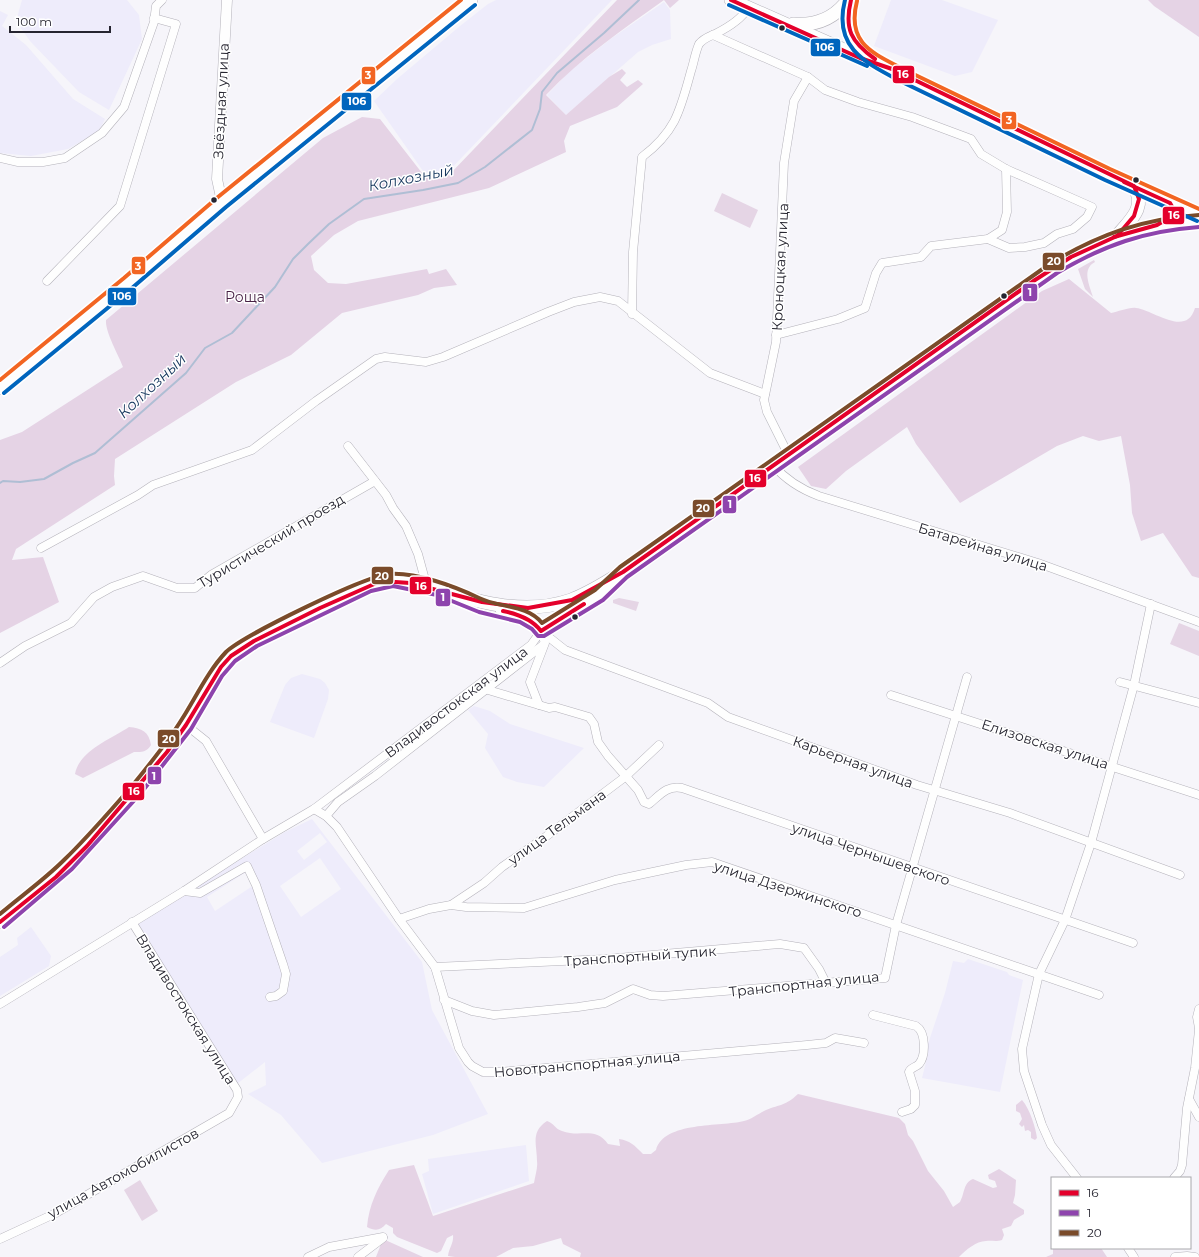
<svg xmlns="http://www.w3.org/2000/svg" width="1199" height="1257" viewBox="0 0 1199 1257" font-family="Montserrat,sans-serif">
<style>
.built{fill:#eeecfb;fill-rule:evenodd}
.green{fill:#e5d5e5}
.forest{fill:#e5d3e5}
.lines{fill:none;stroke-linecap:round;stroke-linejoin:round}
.stream{stroke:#afbed4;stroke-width:2}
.minor-casing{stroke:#b4b2ba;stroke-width:9}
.tertiary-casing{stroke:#b4b2ba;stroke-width:11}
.primary-casing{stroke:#b4b2ba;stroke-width:14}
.minor{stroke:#fefefe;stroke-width:8}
.tertiary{stroke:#fefefe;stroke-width:10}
.primary{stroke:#fefefe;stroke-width:13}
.bus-1-casing{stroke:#fff;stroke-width:7}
.bus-2-casing{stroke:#fff;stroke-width:7}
.bus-3-casing{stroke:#fff;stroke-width:7}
.bus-4-casing{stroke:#fff;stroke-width:7}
.bus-5-casing{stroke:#fff;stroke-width:7}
.bus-1{stroke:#e4002b;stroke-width:4}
.bus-2{stroke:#8e44ad;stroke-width:4}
.bus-3{stroke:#7a4b2a;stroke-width:4}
.bus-4{stroke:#0065bd;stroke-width:4}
.bus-5{stroke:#f26522;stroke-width:4}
.bus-dot{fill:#262530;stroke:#fff;stroke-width:1.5}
.labels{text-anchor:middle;stroke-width:3;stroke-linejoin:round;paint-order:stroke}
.street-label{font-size:14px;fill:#262530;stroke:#fff}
.park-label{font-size:14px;fill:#461f43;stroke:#fff}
.water-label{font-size:15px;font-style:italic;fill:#15365d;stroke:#fff}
.line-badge{stroke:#fff;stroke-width:1.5}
.badge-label{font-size:11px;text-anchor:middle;font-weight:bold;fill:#fff}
</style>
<rect width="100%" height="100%" fill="#f6f5fa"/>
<!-- built -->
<g class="built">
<polygon points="22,0 127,0 139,15 142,39 109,110 79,92 30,41 16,21"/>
<polygon points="496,0 612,0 446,174 433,174 423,171 374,101 397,79 460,26 488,4"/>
<polygon points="891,0 942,0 998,20 972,72 955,76 874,46"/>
<polygon points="664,2 670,10 671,39 652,45 638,52 566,115 547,95 570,71 612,38"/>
<polygon points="0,11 8,15 2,26 26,45 73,99 105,119 99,131 68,149 31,156 0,153"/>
<polygon points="302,674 320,679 325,683 329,690 328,699 314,738 270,722 285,685 291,678"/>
<polygon points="474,706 490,711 510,724 584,748 544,787 517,782 503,777 485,748 488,734 468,710"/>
<path d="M312,819L422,962L432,1010L488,1114L433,1135L322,1163L281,1115L248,1094L266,1085L265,1062L237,1084L137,923L285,832ZM320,833L327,842L304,860L297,851ZM320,858L341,889L301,917L280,886ZM246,872L254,885L215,911L207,897Z"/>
<polygon points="31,927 51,956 49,966 0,996 0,957 18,945 17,938"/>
<polygon points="968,959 1007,972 1009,975 1023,980 1000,1092 922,1078 928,1054 926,1050 945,993 953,961 964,963"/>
<polygon points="526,1145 529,1181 433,1214 422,1174 429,1171 428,1159"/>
</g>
<!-- green -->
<g class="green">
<polygon points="722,193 758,210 750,228 714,211"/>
<path d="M1094,260L1095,262C1081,269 1090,286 1093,297L1085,289L1078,269Z"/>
<polygon points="619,598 639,602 636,611 613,603 613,600"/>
<polygon points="1179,623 1199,631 1199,656 1170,644"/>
<polygon points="140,1180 158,1211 142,1221 124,1190"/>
</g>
<!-- forest -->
<g class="forest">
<path d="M617,0H679L670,8L664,0C622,30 581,58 546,95L566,115L609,77L622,69L626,73L620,80L627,87L638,80L643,84L617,107L570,126L564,141L566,152L489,188L358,221L334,235L311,256L314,270L328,283L346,284L427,269L429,274L446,269L457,285L434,288L418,295L342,313L291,355L236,382L115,459L114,476L115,485L16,549L12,560L43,557L59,602L0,633V440L22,432L123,367C118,354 105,332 106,320L323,138L362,117L380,119L422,173L432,176L449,175Z"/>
<polygon points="1148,0 1199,0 1199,37 1154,6"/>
<path d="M1069,279L1111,313C1118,312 1129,307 1136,308C1154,310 1186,338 1195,308H1199V578L1192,576L1163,533L1141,541L1132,513L1130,485L1121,436L1099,441L1083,436L1057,446L960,503L916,444L907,427L846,471L826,489L811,486L798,467L1042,291Z"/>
<path d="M129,727C142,728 149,732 151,745C147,752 142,752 134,752L83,778L75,774C79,751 111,739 129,727Z"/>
<path d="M798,1094L899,1118L905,1124L908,1135L913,1141L928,1171L944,1191L953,1207L960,1202C965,1193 963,1183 973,1179L993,1188L997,1187L995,1181L989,1179L988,1175L999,1169L1016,1180L1015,1195L1013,1203L1024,1210V1214L1014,1220L1011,1226L1002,1229L1004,1235L1002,1240C995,1242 992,1240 986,1241C976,1241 966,1250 959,1257H580L581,1253L563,1244L561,1238L533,1246L513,1248L496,1257H455L448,1256C449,1248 454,1243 453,1235L447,1238L441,1251L437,1253L397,1237L393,1233V1228L386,1224C380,1231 375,1231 367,1227C369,1205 377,1189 389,1170L414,1165L433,1216L534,1183C535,1176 538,1168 537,1161C537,1145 530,1132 547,1121C554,1123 555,1129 562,1131C580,1138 595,1126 608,1144L620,1146L619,1139C631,1141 634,1145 643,1154H651L656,1150C664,1121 721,1127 744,1121C752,1119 759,1113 766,1110C781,1104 785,1106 798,1094Z"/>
<path d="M1022,1100C1030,1109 1036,1129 1037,1138L1035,1140L1031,1138V1132L1028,1130L1025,1131L1024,1125L1022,1127L1019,1124L1022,1119L1020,1113L1016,1111V1105Z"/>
<polygon points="383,1239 423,1257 376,1257"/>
<polygon points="1053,1248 1101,1248 1107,1257 1046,1257 1053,1254"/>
</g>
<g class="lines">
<!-- stream -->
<polyline class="stream" points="0,483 3,481 20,482 44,479 73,463 95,453 186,373 205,348 232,333 275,287 293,259 308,244 329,224 364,199 423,190 458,183 485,167 532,130 540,109 542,92 557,73 604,33 639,0"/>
<defs>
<g id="minor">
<polyline points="713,35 808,77 825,90 858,102 912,117 971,139 981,154 1006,169 1092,207 1087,217 1073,229 1057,234 1044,243 1025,247 1009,248 988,239"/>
<polyline points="0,158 18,162 43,162 65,158 102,133 124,107 154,22 156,6 162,0"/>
<polyline points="47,281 120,206 176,24 154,18"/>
<path d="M632,314L633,252L642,157C676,131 680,111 691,71C694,62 695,53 699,44C704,38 708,37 715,34C727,28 741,20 748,8"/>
<polyline points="776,335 838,319 865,308 876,273 882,263 921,257 931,246 988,239 1002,230 1007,212 1006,169"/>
<polyline points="348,446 386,495 393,508 406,526 418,554 427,587"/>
<polyline points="788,454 767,412 764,400 776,342 784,163 794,101 808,77"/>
<path d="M773,465C786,480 800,489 819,496L1038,563L1199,622"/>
<polyline points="41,548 138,495 153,485 252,450 316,401 376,359 385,357 426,362 443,357 548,312 574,302 600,297 618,301 710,373 765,394"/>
<polyline points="528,608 541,631 565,650 708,703 728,717 917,785 1010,813 1180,875"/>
<polyline points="500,611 516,614 538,626"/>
<path d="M541,631L545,643L530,682L539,705L549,708L555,707L589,717L594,724L598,742L608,756L638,790L644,802L649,804C660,795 667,785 682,788L1133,943"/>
<polyline points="0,663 25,646 71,623 94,597 112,587 143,576 177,588 195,588 211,575 375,481"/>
<polyline points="1120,682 1199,703"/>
<polyline points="488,690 539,705"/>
<polyline points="891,695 1199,795"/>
<polyline points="186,725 206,741 263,839"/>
<polyline points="314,809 326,816 337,827 399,919 435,967 459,1048 468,1062 472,1066 483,1072 500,1072 807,1045 826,1043 835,1038 864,1043"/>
<polyline points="326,816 338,802 375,776 543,645"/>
<polyline points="184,891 200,893 247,866 256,885 283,964 286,974 283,991 276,996 270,997"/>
<polyline points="451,905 484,883 502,867 544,838 625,777 659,745"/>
<polyline points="399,919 429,909 451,905 466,907 524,908 615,880 686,865 712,862 1099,995"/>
<polyline points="435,967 606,959 780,944 804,948 819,969 826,983"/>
<polyline points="444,1000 472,1011 494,1015 578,1007 605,1003 633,989 650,995 663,996 885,978 896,925 967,677"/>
<polyline points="0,1004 184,891 263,839 314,809 531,645 541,631 599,595 613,584"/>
<polyline points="1199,1009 1197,1017 1199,1028"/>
<path d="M873,1015L916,1026C926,1032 926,1056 919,1064C915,1068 911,1067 909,1072L915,1091V1105L911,1109L902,1112"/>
<polyline points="1189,1099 1199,1117"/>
<polyline points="1077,1178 1051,1145 1042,1125 1024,1071 1022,1049 1039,974 1065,920 1091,843 1134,685 1151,604"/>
<polyline points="1174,1178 1180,1171 1182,1165 1187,1108 1195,1068 1199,1030"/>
<polyline points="0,1239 54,1214 229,1113 238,1097 237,1090 132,922"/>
<polyline points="1128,1248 1134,1257"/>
<polyline points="308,1257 329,1247 383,1237"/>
<polyline points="358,1257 383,1238"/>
<polyline points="1175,1257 1187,1256 1195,1257"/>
</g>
<polyline id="tertiary" points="222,202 217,179 227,0"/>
<g id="primary">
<polyline points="731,0 871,62"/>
<path d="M851,0C847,15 845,30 855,43C870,64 933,89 958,101C1038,140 1117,181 1199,216"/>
<path d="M793,24C816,26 834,19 848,0"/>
<path d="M1117,236C1130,220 1147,208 1134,186"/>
<polyline points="0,388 128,283 222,202 359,92 442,22 471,0"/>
<path d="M0,922C64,873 121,815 168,750C178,736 188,722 196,708C206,690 216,670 231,656C250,639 276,629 299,618C323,606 348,594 373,583C392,576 415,584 434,589C479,602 525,616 571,600C590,593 606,582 623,572L1054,268C1103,238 1141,224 1199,221"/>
</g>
</defs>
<!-- minor casing -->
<use href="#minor" class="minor-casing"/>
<!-- tertiary casing -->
<use href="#tertiary" class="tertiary-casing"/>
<!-- primary casing -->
<use href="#primary" class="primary-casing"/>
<!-- minor -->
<use href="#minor" class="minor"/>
<!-- tertiary -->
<use href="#tertiary" class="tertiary"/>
<!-- primary -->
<use href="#primary" class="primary"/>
<defs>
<g id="bus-1">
<path d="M851,0C844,29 851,42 875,59"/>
<polyline points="1114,237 1157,225 1174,215 1174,210 1170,203 1124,182"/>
<path d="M503,611C518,614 532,619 541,631L584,604"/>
<polyline points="0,922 56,877 87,846 167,752 186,725 221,667 231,656 254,641 320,608 381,581 410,583 482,602 528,608 572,600 623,572 1035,280 1071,257 1117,236 1134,216 1139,199 1134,186 892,69 860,58 731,0"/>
</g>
<path id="bus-2" d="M4,927L72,869L141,793L191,729L222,676L235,661L257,646L371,591L393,586L437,595L479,612L520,622L532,629L538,636H544L603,600L627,577L1057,273C1104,245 1145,231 1199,227"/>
<path id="bus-3" d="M0,914C21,896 44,880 64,860C88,837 110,811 132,786C149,765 168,742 182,719C196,697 208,671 226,652C244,635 365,576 389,574C416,572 454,586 479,598C499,608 527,604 542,623L595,590L620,567L1051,263C1100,234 1142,219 1199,215"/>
<g id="bus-4">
<path d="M845,0C833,47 864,62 900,81L1105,180L1197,221"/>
<polyline points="729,5 867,66"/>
<polyline points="4,393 132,288 226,207 475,5"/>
</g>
<g id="bus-5">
<path d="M857,1C846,44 873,53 905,70L1110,169L1199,209"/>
<polyline points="0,380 124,278 218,197 461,0"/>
</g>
</defs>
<!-- bus-1 casing -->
<use href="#bus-1" class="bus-1-casing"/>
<!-- bus-2 casing -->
<use href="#bus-2" class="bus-2-casing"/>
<!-- bus-3 casing -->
<use href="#bus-3" class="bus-3-casing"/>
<!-- bus-4 casing -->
<use href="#bus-4" class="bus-4-casing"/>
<!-- bus-5 casing -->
<use href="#bus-5" class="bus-5-casing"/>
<!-- bus-1 -->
<use href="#bus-1" class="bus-1"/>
<!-- bus-2 -->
<use href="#bus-2" class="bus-2"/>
<!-- bus-3 -->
<use href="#bus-3" class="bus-3"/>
<!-- bus-4 -->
<use href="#bus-4" class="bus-4"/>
<!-- bus-5 -->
<use href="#bus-5" class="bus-5"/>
</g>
<!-- markers -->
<g class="bus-dot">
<circle cx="782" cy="28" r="3.5"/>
<circle cx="1136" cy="180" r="3.5"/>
<circle cx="214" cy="200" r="3.5"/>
<circle cx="1004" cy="296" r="3.5"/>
<circle cx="575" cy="617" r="3.5"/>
</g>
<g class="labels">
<!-- street labels -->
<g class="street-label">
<text transform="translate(221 101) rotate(-87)" y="5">Звёздная улица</text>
<text transform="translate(780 267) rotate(-87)" y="5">Кроноцкая улица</text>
<text transform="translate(271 541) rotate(-31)" y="5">Туристический проезд</text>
<text transform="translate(983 547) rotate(17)" y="5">Батарейная улица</text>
<text transform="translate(456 702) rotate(-37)" y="5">Владивостокская улица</text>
<text transform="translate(1045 744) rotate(18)" y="5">Елизовская улица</text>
<text transform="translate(853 762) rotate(20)" y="5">Карьерная улица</text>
<text transform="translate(557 827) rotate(-36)" y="5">улица Тельмана</text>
<text transform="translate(871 854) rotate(19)" y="5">улица Чернышевского</text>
<text transform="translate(788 889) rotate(18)" y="5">улица Дзержинского</text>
<text transform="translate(640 956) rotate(-4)" y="5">Транспортный тупик</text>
<text transform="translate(804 984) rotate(-6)" y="5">Транспортная улица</text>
<text transform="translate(186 1009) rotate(58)" y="5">Владивостокская улица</text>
<text transform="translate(587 1064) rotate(-5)" y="5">Новотранспортная улица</text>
<text transform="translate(123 1173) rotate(-29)" y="5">улица Автомобилистов</text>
</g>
<!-- park labels -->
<g class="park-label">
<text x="245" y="302">Роща</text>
</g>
<!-- water labels -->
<g class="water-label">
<text transform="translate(411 178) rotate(-11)" y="5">Колхозный</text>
<text transform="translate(152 386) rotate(-43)" y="5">Колхозный</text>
</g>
</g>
<g class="line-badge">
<rect x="810" y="38" width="31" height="19" rx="4" fill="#0065bd"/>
<rect x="892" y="65" width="23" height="19" rx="4" fill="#e4002b"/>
<rect x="361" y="66" width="15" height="19" rx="4" fill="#f26522"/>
<rect x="341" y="92" width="31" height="19" rx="4" fill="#0065bd"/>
<rect x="1001" y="111" width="16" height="19" rx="4" fill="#f26522"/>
<rect x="1162" y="206" width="23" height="19" rx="4" fill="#e4002b"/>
<rect x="1042" y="252" width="23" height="19" rx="4" fill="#7a4b2a"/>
<rect x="131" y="256" width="15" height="19" rx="4" fill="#f26522"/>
<rect x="1022" y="283" width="16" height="19" rx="4" fill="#8e44ad"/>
<rect x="107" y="287" width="30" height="19" rx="4" fill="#0065bd"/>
<rect x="744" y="469" width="23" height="19" rx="4" fill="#e4002b"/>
<rect x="722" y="495" width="15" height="19" rx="4" fill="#8e44ad"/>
<rect x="692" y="499" width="23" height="19" rx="4" fill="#7a4b2a"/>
<rect x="371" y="566" width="23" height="19" rx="4" fill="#7a4b2a"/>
<rect x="409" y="576" width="23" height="19" rx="4" fill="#e4002b"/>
<rect x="435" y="588" width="16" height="19" rx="4" fill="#8e44ad"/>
<rect x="157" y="729" width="23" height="19" rx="4" fill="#7a4b2a"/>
<rect x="147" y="766" width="15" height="19" rx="4" fill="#8e44ad"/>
<rect x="122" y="782" width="23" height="19" rx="4" fill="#e4002b"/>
</g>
<g class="badge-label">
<text x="825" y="51">106</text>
<text x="903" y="78">16</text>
<text x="368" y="79">3</text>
<text x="357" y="105">106</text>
<text x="1009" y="124">3</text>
<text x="1174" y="219">16</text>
<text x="1054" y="265">20</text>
<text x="138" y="270">3</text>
<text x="1030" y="296">1</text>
<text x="122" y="300">106</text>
<text x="755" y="482">16</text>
<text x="730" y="508">1</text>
<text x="703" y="512">20</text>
<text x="382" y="580">20</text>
<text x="421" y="590">16</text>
<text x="443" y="601">1</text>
<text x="169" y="743">20</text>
<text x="154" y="780">1</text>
<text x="134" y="795">16</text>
</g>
<!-- legend -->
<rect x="1051" y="1177" width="140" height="72" fill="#ffffff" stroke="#a8a8ac"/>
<rect x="1059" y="1190" width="20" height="6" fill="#e4002b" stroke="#a8a8ac"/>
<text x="1087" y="1197" font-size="12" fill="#262530">16</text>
<rect x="1059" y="1210" width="20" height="6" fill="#8e44ad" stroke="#a8a8ac"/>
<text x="1087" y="1217" font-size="12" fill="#262530">1</text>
<rect x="1059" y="1230" width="20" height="6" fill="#7a4b2a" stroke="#a8a8ac"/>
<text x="1087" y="1237" font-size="12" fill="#262530">20</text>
<!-- scale -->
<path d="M10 26v6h100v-6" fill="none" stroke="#262530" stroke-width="2"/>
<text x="16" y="26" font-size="12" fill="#262530" stroke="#ffffff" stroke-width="3" paint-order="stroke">100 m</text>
</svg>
